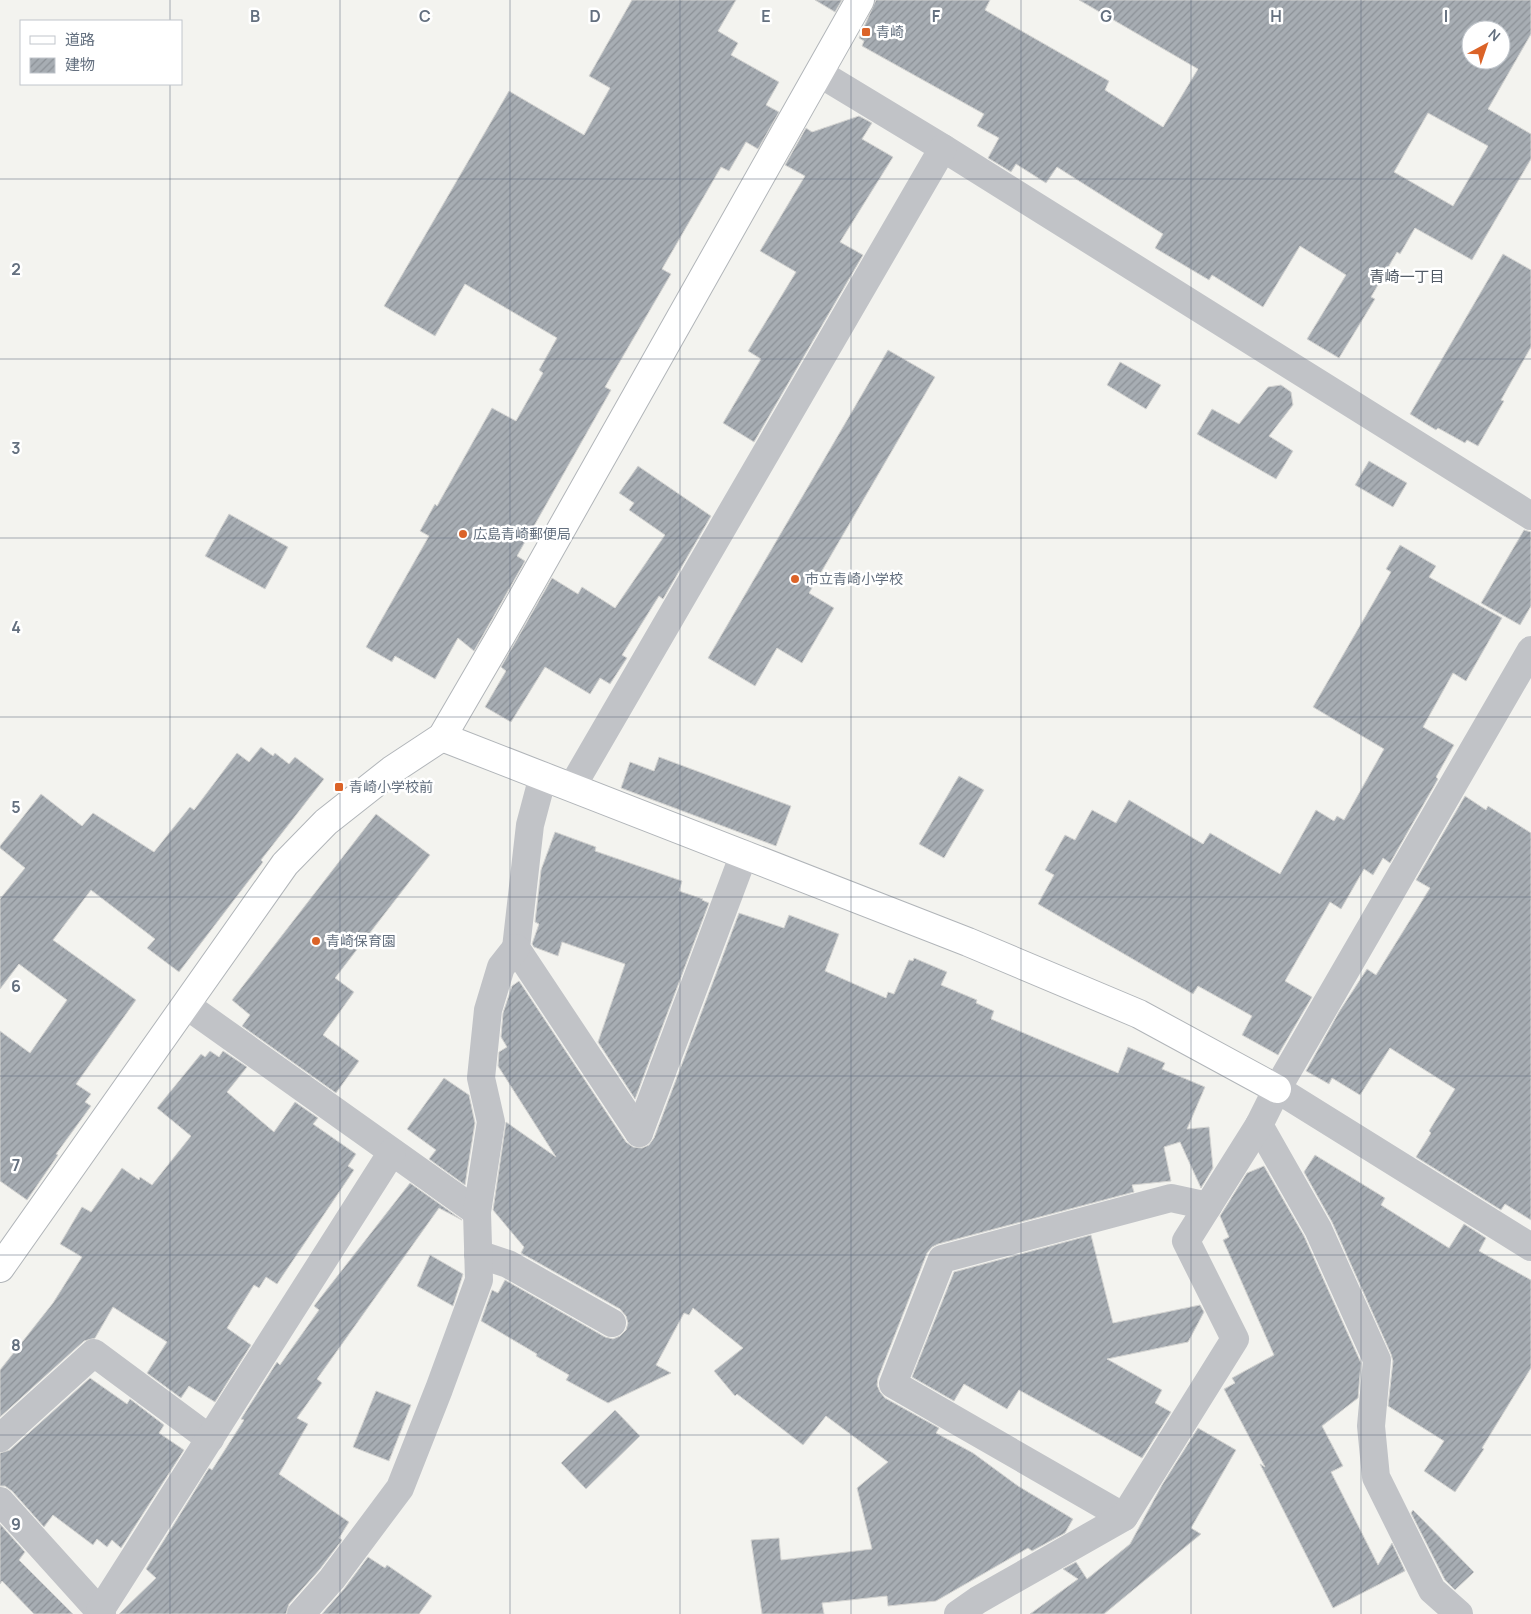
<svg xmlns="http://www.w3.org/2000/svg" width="1531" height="1614" viewBox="0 0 1531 1614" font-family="Manrope,'Noto Sans JP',sans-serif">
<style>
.building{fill:url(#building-hatch);stroke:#d4d4d2;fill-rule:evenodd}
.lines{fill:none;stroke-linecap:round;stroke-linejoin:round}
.secondary-casing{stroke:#b1b5b9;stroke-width:30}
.street{stroke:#c1c3c7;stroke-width:28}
.secondary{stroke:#fff;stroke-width:28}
.grid{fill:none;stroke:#64707f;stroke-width:1;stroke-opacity:0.55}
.poi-dot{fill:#db6328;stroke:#fff;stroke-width:2}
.labels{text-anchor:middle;stroke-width:5;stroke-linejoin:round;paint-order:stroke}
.poi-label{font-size:14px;fill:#64707f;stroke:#fff;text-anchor:start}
.neighbourhood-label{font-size:15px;fill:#515a65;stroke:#fff}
.grid-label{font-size:16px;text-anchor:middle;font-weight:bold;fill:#64707f;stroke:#fff;stroke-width:5;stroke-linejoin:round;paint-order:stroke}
</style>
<defs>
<pattern id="building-hatch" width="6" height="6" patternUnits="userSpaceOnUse" patternTransform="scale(1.25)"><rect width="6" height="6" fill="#a7adb3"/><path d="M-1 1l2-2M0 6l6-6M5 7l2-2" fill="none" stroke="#8c9197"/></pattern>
</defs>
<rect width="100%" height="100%" fill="#f3f3ef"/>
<!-- building -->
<g class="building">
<polygon points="632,0 736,0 718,31 738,43 731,55 779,82 766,105 779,112 758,149 746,142 729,171 721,167 662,269 671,274 605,387 611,390 517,556 525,561 474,651 458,638 435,679 395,656 392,662 366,647 429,536 420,531 435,504 437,506 492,408 516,421 543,373 539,370 557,338 465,284 435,336 384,306 509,91 584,135 610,88 589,76"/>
<polygon points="815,0 842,0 835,12"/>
<path d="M876,0H990L985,10L1109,81L1105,90L1163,127L1198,69L1079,0H1531V34L1488,109L1531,134V159L1472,260L1415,228L1400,254L1397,252L1371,297L1375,299L1339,358L1307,339L1346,275L1300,246L1263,307L1212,275L1209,280L1155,248L1163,234L1057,167L1046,183L1016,164L1011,172L1003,167L988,158L999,138L977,126L984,114L862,46L864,41L859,38ZM1471,30H1501V60H1471ZM1428,113L1488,146L1453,206L1394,172Z"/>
<polygon points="859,116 872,123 862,139 893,157 840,242 863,255 754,442 723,423 761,359 748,351 796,272 760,251 805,176 785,165 806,128 812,132"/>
<polygon points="1503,254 1531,270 1531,347 1501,400 1504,401 1478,446 1467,440 1465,443 1438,428 1436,430 1410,414"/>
<polygon points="888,350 935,377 809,593 834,608 802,663 777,648 755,686 708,658"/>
<polygon points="1120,362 1161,385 1146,409 1107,385"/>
<polygon points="1281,385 1291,392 1293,405 1269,436 1293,451 1276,479 1197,434 1212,409 1239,424 1268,387"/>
<polygon points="1369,461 1407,483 1393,507 1355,485"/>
<polygon points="638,466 711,516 663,599 659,596 622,655 627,658 610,684 600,678 590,694 545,667 511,722 485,707 506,671 501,667 552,578 578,594 582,587 615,608 665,535 629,510 634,503 619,493"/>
<polygon points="229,514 288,547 265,589 205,556"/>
<polygon points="1524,530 1531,532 1531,606 1520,625 1481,603"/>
<polygon points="1400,545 1436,566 1429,577 1502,618 1466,681 1453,673 1423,727 1454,745 1436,777 1438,779 1390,863 1383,858 1373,875 1364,869 1341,909 1330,902 1285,981 1312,997 1278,1055 1242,1035 1252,1016 1198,986 1193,994 1038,904 1054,875 1045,870 1065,835 1075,840 1092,810 1116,823 1129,800 1203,844 1210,833 1280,874 1316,810 1334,821 1337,816 1344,820 1384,749 1313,707 1391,572 1386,569"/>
<polygon points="261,747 273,756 275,753 289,764 295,757 324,779 261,860 263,862 179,972 147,948 155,939 91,890 53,940 136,1000 76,1084 91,1094 85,1102 91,1106 56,1154 58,1155 27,1200 0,1181 0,1031 30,1053 67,1000 19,964 0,989 0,899 25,868 0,848 0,846 41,794 82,826 93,813 154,852 190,807 194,810 237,753 249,762"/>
<polygon points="659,757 791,806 776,846 621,788 630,762 654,771"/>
<polygon points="959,776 984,790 944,858 919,844"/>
<polygon points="1465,796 1486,810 1488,806 1531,833 1531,1220 1505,1204 1501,1210 1416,1157 1431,1133 1429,1131 1455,1089 1390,1048 1360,1095 1332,1078 1329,1084 1306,1071 1339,1012 1367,969 1376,975 1430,888 1416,880"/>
<polygon points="376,814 430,855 335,978 354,992 323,1035 359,1061 336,1093 242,1026 250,1015 232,1000"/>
<polygon points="555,832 596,847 595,851 682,881 679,891 703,899 702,900 709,903 635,1099 598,1042 625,964 562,942 558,956 534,947 532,944 539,924 535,922 541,870"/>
<polygon points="739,913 784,928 789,915 839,934 825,971 886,998 888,992 894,994 909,960 913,961 914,958 947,972 941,985 977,1000 976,1003 994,1011 991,1019 1118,1073 1128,1047 1165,1063 1162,1069 1205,1087 1187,1129 1209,1127 1213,1168 1201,1188 1180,1142 1164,1147 1171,1181 1132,1185 1134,1192 938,1244 932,1247 927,1253 878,1378 877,1385 880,1392 885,1398 939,1428 936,1433 973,1453 1018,1486 1073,1519 1065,1533 1032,1551 1028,1548 936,1601 888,1606 887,1596 822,1603 824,1614 762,1614 751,1540 779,1538 781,1560 872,1549 857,1488 888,1462 826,1416 803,1445 737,1394 735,1396 714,1371 743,1348 693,1308 689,1315 684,1313 656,1365 671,1373 608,1403 566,1380 569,1375 536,1356 537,1354 481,1321 492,1290 498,1293 505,1280 605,1337 613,1339 620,1336 626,1330 628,1323 626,1316 620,1309 521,1253 524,1247 493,1210 506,1122 556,1157 498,1066 499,1052 507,1047 501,1037 503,1013 512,986 519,981 626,1142 633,1147 642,1148 649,1145 654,1138"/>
<polygon points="210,1051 219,1057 223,1051 247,1067 227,1092 274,1132 295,1102 318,1118 313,1124 356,1154 348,1166 354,1170 277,1284 266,1277 259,1288 254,1285 227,1328 251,1345 215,1402 189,1386 181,1398 147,1373 167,1342 113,1307 95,1338 84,1341 0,1417 0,1370 53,1303 82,1257 60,1244 82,1207 91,1212 122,1168 139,1180 140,1177 152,1185 191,1136 157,1108 201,1054 205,1057"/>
<polygon points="444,1078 469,1095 475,1123 465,1185 429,1159 436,1150 407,1129"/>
<polygon points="1315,1155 1385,1198 1381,1205 1449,1248 1464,1224 1486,1238 1479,1251 1531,1280 1531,1368 1482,1448 1484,1449 1455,1492 1424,1471 1444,1441 1388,1406 1393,1361 1391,1354 1332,1222 1304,1172"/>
<polygon points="1264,1166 1304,1236 1361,1363 1358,1398 1322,1426 1343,1466 1331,1472 1378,1565 1392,1543 1405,1571 1333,1608 1260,1464 1265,1467 1224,1389 1235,1383 1232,1378 1274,1355 1223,1240 1229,1237 1220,1216 1247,1173"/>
<polygon points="410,1183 462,1220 439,1208 317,1379 322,1383 297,1418 308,1424 279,1474 349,1522 339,1538 342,1540 320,1569 289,1604 286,1614 119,1614 156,1578 146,1569 209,1468 212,1470 244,1420 241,1419 277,1362 280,1365 319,1310 314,1306"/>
<polygon points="1091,1235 1113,1323 1200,1305 1204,1312 1188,1342 1107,1359 1162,1390 1155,1403 1171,1412 1142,1458 1019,1390 1007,1409 964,1384 954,1401 912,1377 954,1272"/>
<polygon points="430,1255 463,1274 453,1306 417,1286"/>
<polygon points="90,1378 127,1404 130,1399 164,1425 159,1433 184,1450 121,1548 112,1540 107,1547 97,1539 93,1545 53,1515 44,1527 12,1491 5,1486 0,1486 0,1453 10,1450"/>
<polygon points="376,1391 411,1405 389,1461 353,1447"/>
<polygon points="615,1410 640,1436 586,1489 561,1463"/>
<polygon points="1198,1428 1236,1450 1191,1528 1201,1534 1104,1614 1030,1614 1078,1579 1063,1569 1076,1562 1087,1579 1130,1544 1162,1485"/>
<polygon points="1413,1510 1474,1572 1455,1590 1445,1580 1411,1513"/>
<polygon points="0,1524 25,1552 19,1560 73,1614 34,1614 2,1581 0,1584"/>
<polygon points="368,1557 385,1568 387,1565 432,1596 419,1614 322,1614 344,1589"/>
</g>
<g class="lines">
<defs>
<g id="secondary">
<polyline points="442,737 968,942 1139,1014 1277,1089"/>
<polyline points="0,1268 285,864 326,822 392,770 442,737 506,627 860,0"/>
</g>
</defs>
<!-- secondary casing -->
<use href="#secondary" class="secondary-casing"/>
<!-- street -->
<g class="street">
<polyline points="819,73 943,148 1531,516"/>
<polyline points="543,776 530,825 516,948 639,1133"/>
<polyline points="572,787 943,148"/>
<polyline points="186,1005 477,1212"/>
<polyline points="1277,1089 1531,1247"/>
<polyline points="1259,1125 1318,1229 1377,1360 1371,1426 1376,1477 1432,1590 1459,1614"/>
<polyline points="639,1133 744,854"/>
<polyline points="478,1254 508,1264 612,1323"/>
<polyline points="0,1438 94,1353 210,1439"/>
<polyline points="0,1501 102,1614"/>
<polyline points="1124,1517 893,1384 942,1259 1171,1198 1208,1206"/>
<polyline points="100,1611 392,1152"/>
<polyline points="301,1614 332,1579 400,1488 439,1389 479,1280 477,1212 491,1122 481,1078 488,1010 501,967 516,948"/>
<polyline points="958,1614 978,1600 1124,1517 1235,1339 1186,1241 1259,1125 1277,1089 1531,650"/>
</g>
<!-- secondary -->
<use href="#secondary" class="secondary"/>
</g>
<!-- grid -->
<path class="grid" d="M170,0V21M340,0V1614M510,0V1614M680,0V1614M851,0V1614M1021,0V1614M1191,0V1614M1361,0V1614M170,84V1614M0,179H1531M0,359H1531M0,538H1531M0,717H1531M0,897H1531M0,1076H1531M0,1255H1531M0,1435H1531"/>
<!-- markers -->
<g class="poi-dot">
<rect x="861" y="27" width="10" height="10" rx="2.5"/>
<circle cx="463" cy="534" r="5"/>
<circle cx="795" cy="579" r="5"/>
<rect x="334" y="782" width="10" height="10" rx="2.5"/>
<circle cx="316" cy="941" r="5"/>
</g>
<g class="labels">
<!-- poi labels -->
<g class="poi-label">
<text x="876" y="37">青崎</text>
<text x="473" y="539">広島青崎郵便局</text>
<text x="805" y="584">市立青崎小学校</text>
<text x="349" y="792">青崎小学校前</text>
<text x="326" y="946">青崎保育園</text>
</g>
<!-- neighbourhood labels -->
<g class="neighbourhood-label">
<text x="1407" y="282">青崎一丁目</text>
</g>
</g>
<g class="grid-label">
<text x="255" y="22">B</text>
<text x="425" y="22">C</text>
<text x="595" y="22">D</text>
<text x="766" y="22">E</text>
<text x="936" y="22">F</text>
<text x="1106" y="22">G</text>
<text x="1276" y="22">H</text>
<text x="1446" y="22">I</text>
<text x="16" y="275">2</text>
<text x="16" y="454">3</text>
<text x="16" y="633">4</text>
<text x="16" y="813">5</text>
<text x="16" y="992">6</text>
<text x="16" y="1171">7</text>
<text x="16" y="1351">8</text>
<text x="16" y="1530">9</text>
</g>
<!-- legend -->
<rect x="20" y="20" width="162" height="65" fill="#ffffff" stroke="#c1c6cc"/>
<rect x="30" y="36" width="25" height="8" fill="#ffffff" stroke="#c1c6cc"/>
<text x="65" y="45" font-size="15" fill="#64707f">道路</text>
<rect x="30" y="58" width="25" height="15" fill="url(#building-hatch)" stroke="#c1c6cc"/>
<text x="65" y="70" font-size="15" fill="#64707f">建物</text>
<!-- north arrow -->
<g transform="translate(1486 45) rotate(40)"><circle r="24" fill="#ffffff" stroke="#c1c6cc"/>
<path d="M0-4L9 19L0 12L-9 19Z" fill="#db6328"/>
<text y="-8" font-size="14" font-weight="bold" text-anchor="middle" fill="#64707f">N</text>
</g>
</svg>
